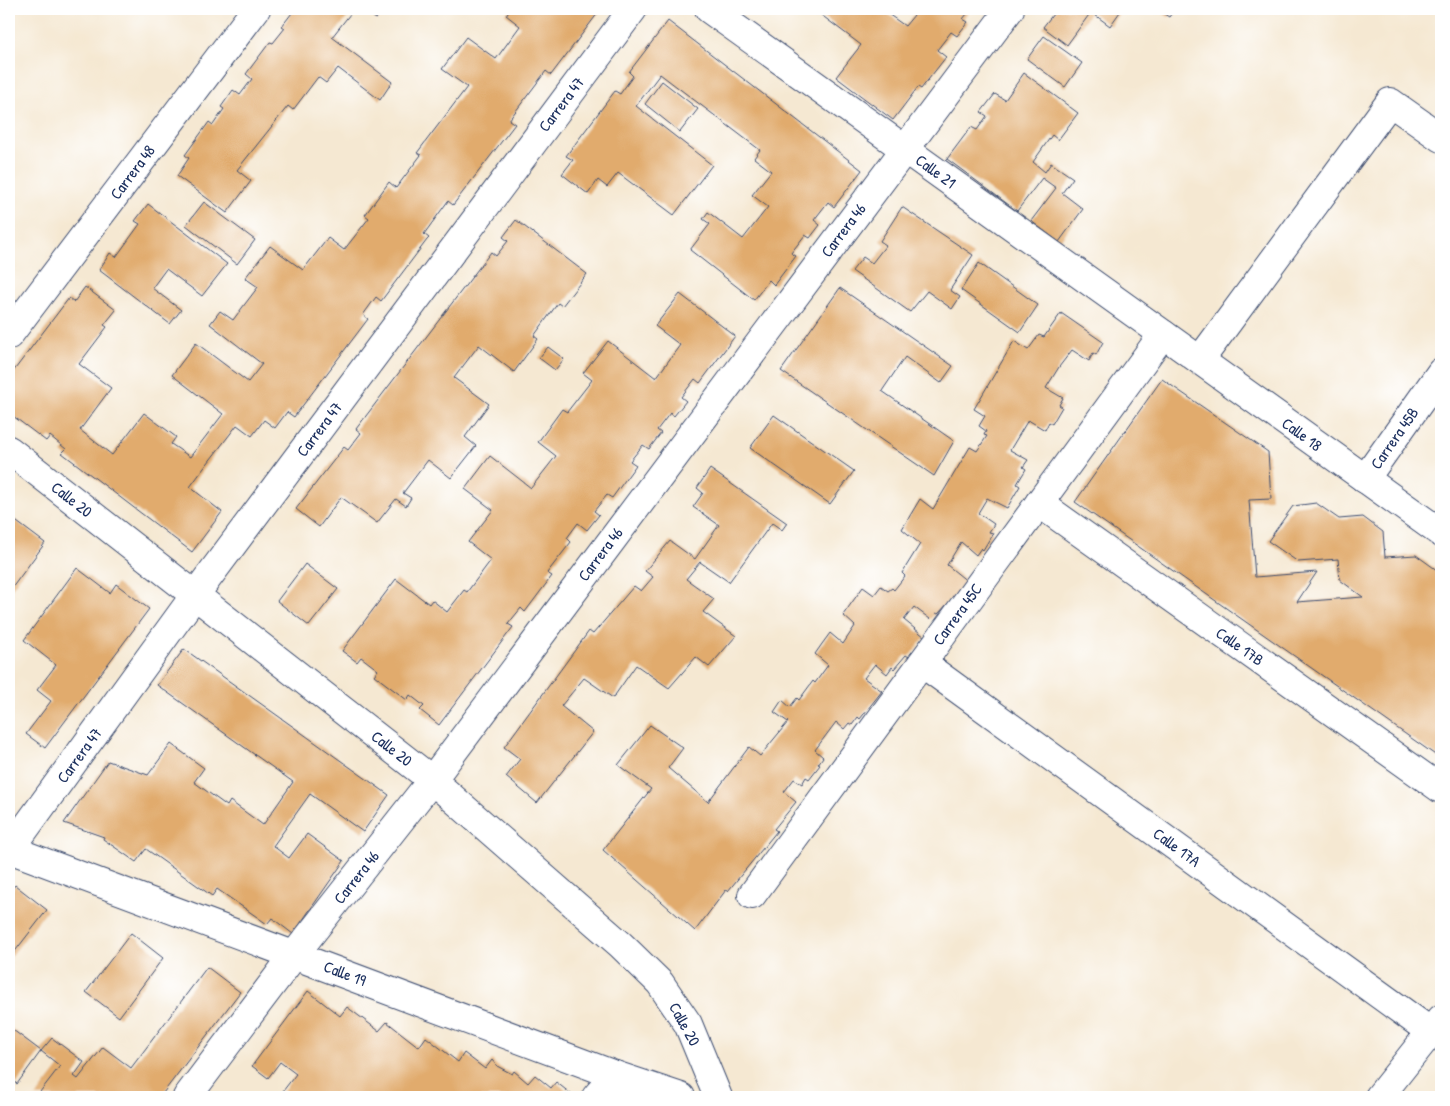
<svg xmlns="http://www.w3.org/2000/svg" width="1450" height="1106" viewBox="0 0 1450 1106" font-family="'Patrick Hand',sans-serif">
<style>
.building{fill:#e1ab6d}
.lines{fill:none;stroke-linecap:round;stroke-linejoin:round}
.minor-casing{stroke:#3c4b6f;stroke-width:30}
.minor{stroke:#fff;stroke-width:28}
.labels{text-anchor:middle;stroke-width:4.5;stroke-linejoin:round;paint-order:stroke}
.street-label{font-size:16px;fill:#1b2f5e;stroke:#fff}
</style>
<rect width="100%" height="100%" fill="#fff"/>
<filter id="ink" filterUnits="userSpaceOnUse"><feTurbulence type="fractalNoise" baseFrequency=".02" numOctaves="2"/><feDisplacementMap in="SourceGraphic" scale="10" xChannelSelector="R" yChannelSelector="G"/><feConvolveMatrix kernelMatrix="1 2 1 2 8 2 1 2 1" color-interpolation-filters="sRGB"/></filter>
<filter id="wash" filterUnits="userSpaceOnUse"><feTurbulence type="fractalNoise" baseFrequency=".0096" numOctaves="4" result="noise"/><feDisplacementMap in="SourceGraphic" scale="20" xChannelSelector="R" yChannelSelector="G"/><feGaussianBlur stdDeviation="1.12" result="paint"/><feColorMatrix in="noise" values="0 0 0 0 0 0 0 0 0 0 0 0 0 0 0 0 0 1.4 0 .05"/><feComposite in="paint" operator="in"/></filter>
<g filter="url(#wash)">
<rect width="100%" height="100%" fill="#f5e8d2"/>
<g id="blocks">
<!-- building -->
<g class="building">
<polygon points="295,9 354,9 332,37 392,82 380,100 338,68 326,83 318,77 293,110 288,106 237,170 251,181 227,213 177,176 189,158 185,155 209,122 213,125 224,109 221,107 233,90 240,95 252,79 246,74 270,42 273,43 285,28 282,26"/>
<polygon points="362,9 384,9 376,19"/>
<polygon points="510,9 601,9 551,75 546,71 509,120 515,124 453,205 448,201 424,234 429,238 427,240 381,301 376,297 363,315 368,319 294,417 287,412 275,428 264,420 252,436 237,425 204,468 190,487 222,512 192,552 62,453 66,449 50,436 46,441 9,413 9,377 69,298 74,302 85,287 116,310 104,325 107,327 79,364 111,388 80,430 112,455 144,413 176,437 171,444 190,457 223,414 172,375 196,343 248,382 262,364 210,324 220,311 233,320 245,304 258,287 245,278 270,246 303,270 328,238 344,250 369,218 365,215 389,182 396,188 421,155 417,153 467,87 442,69 466,37 496,59 520,26 506,15"/>
<polygon points="824,9 881,9 905,26 919,9 971,9 963,19 968,22 957,36 951,32 937,50 946,57 921,89 918,87 893,120 836,77 861,45 820,14"/>
<polygon points="1057,9 1122,9 1110,26 1091,12 1067,45 1043,27"/>
<polygon points="1156,9 1175,9 1169,17"/>
<polygon points="668,21 862,170 834,207 828,202 814,220 820,225 810,238 805,235 791,253 796,256 774,285 769,280 754,300 690,250 710,224 703,219 708,212 743,239 768,207 752,195 771,171 754,158 760,150 660,74 636,106 712,165 674,215 618,173 607,187 598,180 588,194 562,174 573,160 566,156 615,91 620,94 633,76 629,72"/>
<polygon points="1044,36 1082,63 1065,87 1027,59"/>
<polygon points="1024,73 1078,113 1058,140 1052,135 1033,162 1045,172 1051,163 1073,178 1062,193 1083,209 1059,242 1031,221 1056,188 1042,178 1017,211 947,159 971,127 977,130 987,116 981,112 995,94 1005,100"/>
<polygon points="662,81 698,109 680,132 645,104"/>
<polygon points="204,202 255,240 237,264 186,225"/>
<polygon points="148,204 227,264 202,296 166,269 152,288 181,310 170,324 99,270 110,253 116,257 140,224 135,221"/>
<polygon points="902,207 973,255 950,290 960,297 952,309 927,291 910,312 852,271 863,257 872,263 886,245 880,241"/>
<polygon points="516,220 587,274 562,306 558,303 534,336 538,339 514,372 479,345 454,378 489,404 465,437 476,446 451,478 428,460 403,493 411,498 406,506 396,499 377,523 341,497 319,527 296,509 344,447 348,450 361,433 356,429 491,252 496,256 508,241 503,237"/>
<polygon points="979,263 1038,305 1020,332 961,290"/>
<polygon points="840,288 953,366 941,383 905,357 882,391 954,441 934,476 781,371"/>
<polygon points="680,294 735,336 700,383 695,379 681,397 686,401 674,416 670,413 657,430 661,433 649,449 643,445 630,461 636,465 612,498 607,495 594,511 599,515 587,530 578,523 567,538 571,542 547,573 552,576 525,612 521,608 508,624 513,627 439,725 420,710 424,706 410,695 407,700 374,675 378,670 361,657 357,662 342,651 396,579 429,604 432,600 447,612 464,590 467,592 491,560 468,542 493,510 465,489 490,456 531,488 556,456 538,442 562,409 567,412 592,380 583,373 608,341 656,378 680,345 655,326"/>
<polygon points="1061,313 1103,342 1096,355 1093,353 1089,361 1072,350 1059,367 1046,388 1063,398 1059,405 1062,407 1052,424 1049,422 1045,430 1028,420 1010,450 1028,460 1023,467 1026,469 1017,484 1020,486 1007,508 987,498 978,513 994,524 989,532 993,533 983,550 981,548 976,555 961,542 947,565 968,582 952,602 950,601 938,614 936,613 930,619 914,607 904,620 925,637 909,657 906,655 894,669 892,667 887,674 875,664 864,678 882,691 860,719 858,717 852,725 849,723 844,729 836,722 815,750 823,757 818,764 820,765 809,779 806,777 802,784 794,779 784,792 796,802 774,829 777,831 728,891 726,890 695,931 603,850 651,789 618,765 650,725 683,748 668,768 708,802 749,747 760,756 788,722 774,712 782,700 790,707 797,698 799,700 813,681 815,683 828,665 815,654 822,644 830,633 843,644 855,626 843,615 863,587 874,595 881,586 888,591 892,588 894,590 905,576 902,573 920,544 902,529 920,499 933,509 970,447 977,451 987,436 984,435 986,431 979,426 985,416 974,409 1014,341 1028,350 1039,335 1044,337"/>
<polygon points="548,347 564,359 555,370 539,358"/>
<polygon points="1162,379 1268,452 1271,499 1249,500 1255,577 1317,572 1297,602 1363,597 1340,580 1338,559 1298,562 1268,541 1293,506 1316,503 1339,519 1363,517 1383,532 1385,557 1416,555 1441,573 1441,759 1075,502"/>
<polygon points="774,415 854,471 830,504 750,448"/>
<polygon points="710,469 787,523 782,530 772,523 729,582 700,562 686,579 714,599 703,612 736,636 709,667 696,657 669,688 636,665 613,698 584,678 561,706 593,732 537,803 506,777 520,759 504,747 589,631 593,634 634,586 641,591 653,577 645,571 670,541 695,559 719,525 693,507 703,493 697,488"/>
<polygon points="9,516 45,543 9,592"/>
<polygon points="305,564 338,589 309,626 277,601"/>
<polygon points="77,568 110,593 116,584 149,609 45,748 26,734 51,701 37,690 56,665 24,640"/>
<polygon points="184,649 389,795 363,832 310,794 273,846 289,858 307,834 344,861 293,934 272,918 267,924 217,889 212,896 146,849 136,862 103,839 104,837 64,823 108,761 148,775 171,744 204,768 194,782 227,806 230,801 263,825 293,782 157,685"/>
<polygon points="15,885 47,910 9,959 9,893"/>
<polygon points="131,933 163,958 119,1017 86,992"/>
<polygon points="207,967 240,992 160,1097 36,1097 60,1066 41,1051 52,1038 84,1062 74,1076 78,1079 103,1047 131,1068"/>
<polygon points="308,991 340,1016 347,1007 379,1031 387,1022 419,1047 426,1037 458,1062 464,1053 485,1069 492,1060 497,1066 512,1074 514,1071 528,1083 535,1075 551,1088 556,1082 575,1097 337,1097 333,1094 330,1097 291,1097 283,1091 296,1074 280,1062 268,1078 252,1066"/>
<polygon points="9,1027 41,1051 17,1084 9,1078"/>
</g>
</g>
</g>
<g filter="url(#ink)">
<use href="#blocks" fill-opacity="0" stroke="#3c4b6f" stroke-width="1"/>
<g class="lines">
<defs>
<g id="minor">
<polyline points="709,9 1441,533"/>
<polyline points="9,335 256,9"/>
<polyline points="1200,360 1390,102 1441,138"/>
<polyline points="9,450 432,780 621,945 660,983 688,1024 718,1097"/>
<polyline points="1365,479 1441,372"/>
<polyline points="1039,503 1441,789"/>
<polyline points="922,663 1431,1032"/>
<polyline points="9,849 615,1075 681,1097"/>
<polyline points="9,851 195,595 633,9"/>
<polyline points="752,895 1163,334"/>
<polyline points="187,1097 295,954 432,780 1010,9"/>
<polyline points="596,1097 615,1075"/>
<polyline points="1379,1097 1441,1019"/>
</g>
</defs>
<!-- minor casing -->
<use href="#minor" class="minor-casing"/>
<!-- minor -->
<use href="#minor" class="minor"/>
</g>
</g>
<g class="labels">
<!-- street labels -->
<g class="street-label">
<text transform="translate(561 104) rotate(-53)" y="6">Carrera 47</text>
<text transform="translate(936 171) rotate(36)" y="6">Calle 21</text>
<text transform="translate(132 172) rotate(-53)" y="6">Carrera 48</text>
<text transform="translate(843 230) rotate(-53)" y="6">Carrera 46</text>
<text transform="translate(319 429) rotate(-53)" y="6">Carrera 47</text>
<text transform="translate(1302 434) rotate(36)" y="6">Calle 18</text>
<text transform="translate(1394 438) rotate(-55)" y="6">Carrera 45B</text>
<text transform="translate(72 499) rotate(38)" y="6">Calle 20</text>
<text transform="translate(600 554) rotate(-53)" y="6">Carrera 46</text>
<text transform="translate(957 614) rotate(-54)" y="6">Carrera 45C</text>
<text transform="translate(1240 646) rotate(35)" y="6">Calle 17B</text>
<text transform="translate(392 748) rotate(38)" y="6">Calle 20</text>
<text transform="translate(79 755) rotate(-54)" y="6">Carrera 47</text>
<text transform="translate(1177 847) rotate(36)" y="6">Calle 17A</text>
<text transform="translate(356 877) rotate(-52)" y="6">Carrera 46</text>
<text transform="translate(345 973) rotate(21)" y="6">Calle 19</text>
<text transform="translate(685 1024) rotate(61)" y="6">Calle 20</text>
</g>
</g>
<!-- margin -->
<rect width="1450" height="1106" fill="none" stroke="#fff" stroke-width="30"/>
</svg>
